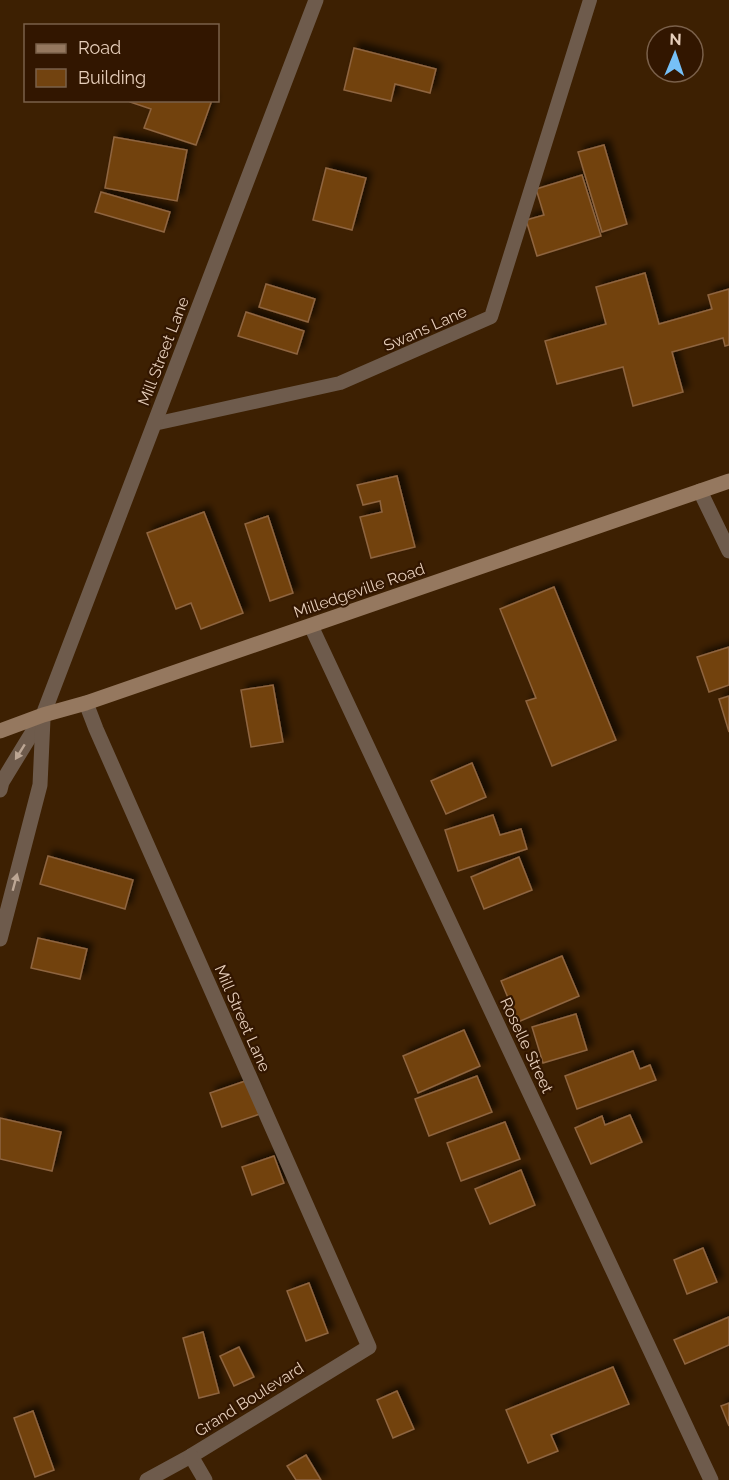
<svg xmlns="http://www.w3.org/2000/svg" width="729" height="1480" viewBox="0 0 729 1480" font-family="Raleway,sans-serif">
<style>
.building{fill:#724310;stroke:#8f6540;stroke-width:1.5;filter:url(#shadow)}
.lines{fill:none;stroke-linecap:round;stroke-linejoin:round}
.lane{stroke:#6e5b4c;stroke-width:14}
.street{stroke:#6e5b4c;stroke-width:15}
.secondary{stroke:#95785f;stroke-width:15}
.oneway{fill:#bca694}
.labels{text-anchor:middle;stroke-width:4.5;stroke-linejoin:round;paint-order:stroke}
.street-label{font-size:16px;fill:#e6ceba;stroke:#321600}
</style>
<defs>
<filter id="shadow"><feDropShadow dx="5.5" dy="-5.5" stdDeviation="3" flood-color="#0009"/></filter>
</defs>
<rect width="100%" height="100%" fill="#3d2002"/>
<!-- building -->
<g class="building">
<polygon points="354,48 436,69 430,93 395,84 391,101 344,90"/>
<polygon points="130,100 212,100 196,145 144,128 151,109 130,102"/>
<polygon points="114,137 187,150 177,201 105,188"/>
<polygon points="604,145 627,224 602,232 578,152"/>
<polygon points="326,168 366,178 352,230 313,220"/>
<polygon points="582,175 601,236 537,256 526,220 544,215 536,189"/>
<polygon points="101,192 170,212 164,232 95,212"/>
<polygon points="645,273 659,324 712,309 708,295 729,289 729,345 725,346 723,338 672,352 683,392 633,406 623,367 557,384 545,341 606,324 596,287"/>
<polygon points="266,284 315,299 308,322 259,307"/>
<polygon points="246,312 304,331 297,354 238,336"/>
<polygon points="397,476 415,547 371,558 360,517 382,512 380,501 363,505 357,485"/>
<polygon points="204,512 243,613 201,629 191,603 176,609 147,533"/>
<polygon points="268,516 293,593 270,601 245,524"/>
<polygon points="554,587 616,740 552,766 526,701 536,698 500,609"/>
<polygon points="729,647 729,685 709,692 697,657"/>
<polygon points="273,685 283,742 251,747 241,690"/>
<polygon points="729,696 729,732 719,699"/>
<polygon points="472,763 486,797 446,814 431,781"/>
<polygon points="493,815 500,835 521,829 527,849 458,871 445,830"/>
<polygon points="48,856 133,880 125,909 40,884"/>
<polygon points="519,857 532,890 484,909 471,877"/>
<polygon points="38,938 87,949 80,979 31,968"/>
<polygon points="562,956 579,996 518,1022 501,981"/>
<polygon points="576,1014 587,1050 543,1063 532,1027"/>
<polygon points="464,1030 480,1066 418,1093 403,1056"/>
<polygon points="633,1051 640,1069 650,1065 656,1080 577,1109 565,1076"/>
<polygon points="477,1076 492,1112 429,1136 415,1099"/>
<polygon points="248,1080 260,1114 222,1127 210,1093"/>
<polygon points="630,1115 642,1142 591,1164 575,1128 602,1116 605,1125"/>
<polygon points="0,1118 61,1132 52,1171 0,1159"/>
<polygon points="505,1122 520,1159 461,1181 447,1143"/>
<polygon points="274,1156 284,1183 252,1195 242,1167"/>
<polygon points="521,1170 535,1205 490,1224 475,1189"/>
<polygon points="703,1248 717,1282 687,1294 674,1260"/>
<polygon points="309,1283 328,1333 306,1341 287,1291"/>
<polygon points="729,1317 729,1345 685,1364 674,1340"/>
<polygon points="203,1332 219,1393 199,1398 183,1338"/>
<polygon points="239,1347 254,1377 234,1386 220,1356"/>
<polygon points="613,1367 629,1404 551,1435 558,1451 528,1463 506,1410"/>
<polygon points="397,1391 414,1429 393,1438 377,1400"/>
<polygon points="729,1403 729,1426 721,1406"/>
<polygon points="33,1411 54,1470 35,1477 14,1418"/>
<polygon points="306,1455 321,1480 296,1480 287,1466"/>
</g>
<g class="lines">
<!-- lane -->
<polyline class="lane" points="154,424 340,383 491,317 590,0"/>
<!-- street -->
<g class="street">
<polyline points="700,491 729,551"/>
<polyline points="311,626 711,1480"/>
<polyline points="86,703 96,729 369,1347 191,1456 147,1480"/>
<polyline points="0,790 2,782 43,715 316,0"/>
<polyline points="0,939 40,785 43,719"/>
<polyline points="191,1456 205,1480"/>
</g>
<!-- secondary -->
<polyline class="secondary" points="0,731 43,715 86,703 729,481"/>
</g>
<!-- one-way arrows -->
<defs><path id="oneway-solid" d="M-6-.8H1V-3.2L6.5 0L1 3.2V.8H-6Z" transform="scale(1.5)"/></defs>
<g class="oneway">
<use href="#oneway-solid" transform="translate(20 752) rotate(122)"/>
<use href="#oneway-solid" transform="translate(15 882) rotate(-75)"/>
</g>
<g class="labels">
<!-- street labels -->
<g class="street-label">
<text transform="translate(425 328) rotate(-24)" y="6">Swans Lane</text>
<text transform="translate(163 351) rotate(-69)" y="6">Mill Street Lane</text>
<text transform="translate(359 590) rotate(-19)" y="6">Milledgeville Road</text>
<text transform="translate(243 1018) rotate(66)" y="6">Mill Street Lane</text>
<text transform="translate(527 1045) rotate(65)" y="6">Roselle Street</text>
<text transform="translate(249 1399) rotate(-32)" y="6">Grand Boulevard</text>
</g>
</g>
<!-- legend -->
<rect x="24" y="24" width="195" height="78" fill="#321600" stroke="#7a604a" stroke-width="1.5"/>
<rect x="36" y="44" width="30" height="9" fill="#95785f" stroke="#7a604a" stroke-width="1.5"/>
<text x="78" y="54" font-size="18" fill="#e6ceba">Road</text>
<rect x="36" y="69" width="30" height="18" fill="#724310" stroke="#7a604a" stroke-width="1.5"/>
<text x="78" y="84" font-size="18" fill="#e6ceba">Building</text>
<!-- north arrow -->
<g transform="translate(675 54) rotate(2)"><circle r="28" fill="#321600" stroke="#7a604a" stroke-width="1.5"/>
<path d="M0-4.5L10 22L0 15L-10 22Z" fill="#76c0f7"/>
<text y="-9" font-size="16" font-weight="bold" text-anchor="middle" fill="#e6ceba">N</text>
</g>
</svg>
